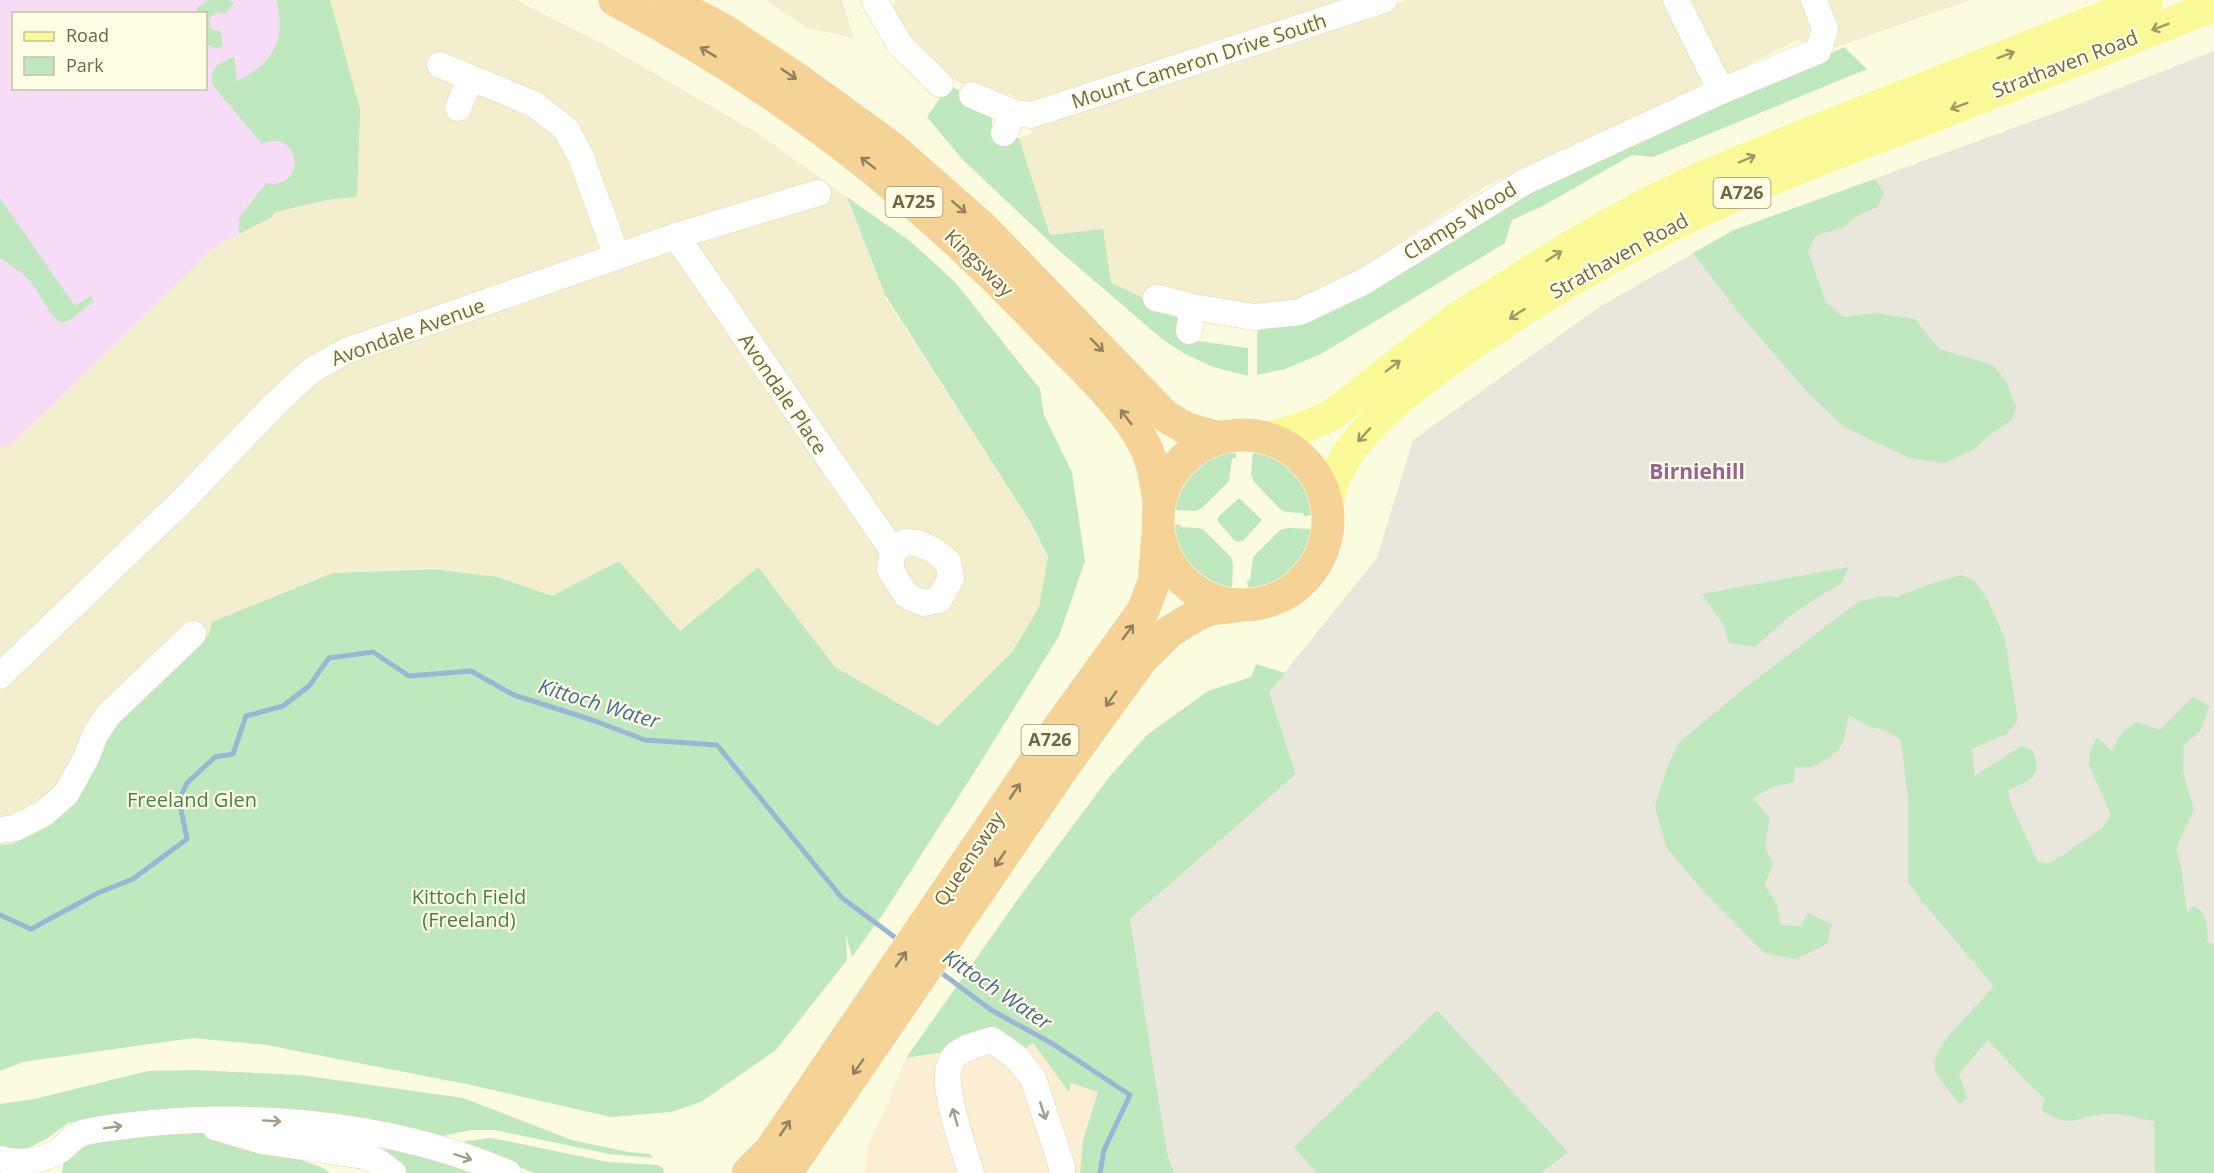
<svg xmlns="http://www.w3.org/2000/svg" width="2214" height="1173" viewBox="0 0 2214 1173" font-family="'Open Sans',sans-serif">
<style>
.residential{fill:#f3efce}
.commercial{fill:#fceed2}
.industrial{fill:#e9e7db}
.education{fill:#f7dcf7;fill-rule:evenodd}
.green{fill:#c0e8be}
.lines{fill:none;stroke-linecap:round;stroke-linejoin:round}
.stream{stroke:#9bb6d5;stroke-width:5}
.minor-casing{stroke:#dcd7b9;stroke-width:27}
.major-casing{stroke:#fff;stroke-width:33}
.highway-casing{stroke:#fff;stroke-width:34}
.minor{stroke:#fff;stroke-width:26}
.major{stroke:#f9f998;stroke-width:32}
.highway{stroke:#f5d396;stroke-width:33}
.oneway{stroke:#a19964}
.oneway2{stroke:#92815c}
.oneway3{stroke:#a39c88}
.labels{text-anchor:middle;stroke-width:4.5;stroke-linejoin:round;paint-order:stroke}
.shield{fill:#fffee4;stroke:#9c9477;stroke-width:1.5}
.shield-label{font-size:18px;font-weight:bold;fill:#716648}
.street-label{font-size:20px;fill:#716648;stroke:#fffee4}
.park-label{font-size:20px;fill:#45824a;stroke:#fffee4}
.neighbourhood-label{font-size:21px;font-weight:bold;fill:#946392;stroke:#fffee4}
.water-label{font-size:21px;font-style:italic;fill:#4b6e98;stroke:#fffee4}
</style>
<rect width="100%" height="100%" fill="#fbfbdf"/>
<!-- residential -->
<g class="residential">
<polygon points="330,0 516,0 616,51 759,134 847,197 886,299 1031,523 1048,557 1039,607 1012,652 938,726 835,667 758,567 680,631 619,561 552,596 498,577 432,568 333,573 210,635 113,724 51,821 13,844 0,845 0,448 15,441 214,247 272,217 275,212 332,199 357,196 360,109"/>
<polygon points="765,0 842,0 854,38 807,28"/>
<polygon points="895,0 1396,0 1398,3 1407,0 1970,0 1834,48 1798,40 1687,95 1486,186 1333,287 1301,300 1263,309 1148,287 1144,299 1111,283 1050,235 1019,138 1032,133 1012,94 987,97 948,76 924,56 892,9"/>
</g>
<!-- commercial -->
<polygon class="commercial" points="1033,1043 1069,1091 1071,1083 1098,1092 1083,1140 1080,1173 864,1173 868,1145 885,1109 906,1058"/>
<!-- industrial -->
<polygon class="industrial" points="2214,51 2214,1173 1174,1173 1167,1152 1130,919 1296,774 1269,692 1377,558 1413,440 1601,306 1734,230 2074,106"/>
<!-- education -->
<path class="education" d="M0,0H330L360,116L357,197L332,199L275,212L272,217L214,247L15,441L0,448ZM14,14H206V88H14Z"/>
<!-- green -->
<g class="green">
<polygon points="208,0 229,0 234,3 225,14 216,12 209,19 211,29 221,32 223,47 215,48 206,44 206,14 195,13 198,7"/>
<path d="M276,0H330L360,109L357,197L332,199L275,212L272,217L239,234V218L266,183C308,191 301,127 262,144L214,87C207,69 219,62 234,57L237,81C273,64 287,39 276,0Z"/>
<polygon points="1844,47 1867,69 1653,157 1632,155 1541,207 1512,220 1505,243 1321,354 1285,369 1257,375 1257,333 1260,326 1507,200"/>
<polygon points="949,85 973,99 991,115 993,131 996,137 1019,138 1050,235 1103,229 1111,283 1176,313 1183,323 1183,339 1248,348 1248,376 1213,367 1185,354 1162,339 1056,248 962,159 927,117"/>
<polygon points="1875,179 1884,193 1877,207 1857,216 1842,228 1816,235 1808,251 1826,303 1843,317 1876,313 1915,319 1939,349 1993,365 2006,381 2016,407 2012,420 1992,433 1973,450 1944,463 1909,458 1844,427 1808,393 1742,317 1693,253 1734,230"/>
<polygon points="847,197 910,241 955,282 1040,389 1044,415 1072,472 1085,561 1059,636 977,768 883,914 852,957 846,935 847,960 776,1050 701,1102 671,1112 611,1117 471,1085 266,1045 193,1038 23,1062 0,1071 0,845 13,844 51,821 113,724 209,635 212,622 333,573 435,569 498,577 552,596 619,561 680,631 758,567 835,667 938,726 1012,652 1039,607 1048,557 1031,523 885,295"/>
<path d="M0,198L75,306L91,296L94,301L69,321L59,322C48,312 42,298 34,286C24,273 13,267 0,258Z"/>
<path d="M1224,450L1236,451V458H1232L1229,481L1202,508L1195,511L1171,510C1177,477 1192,461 1224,450Z"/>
<path d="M1253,450C1287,459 1309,478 1312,515L1304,516L1303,513L1285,512L1280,509L1254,482L1251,475Z"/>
<polygon points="1239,498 1262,520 1244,540 1239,542 1234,540 1217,520 1219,516"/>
<path d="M1180,524L1181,527L1199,528L1204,530L1231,557L1233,565L1232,589C1198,581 1175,562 1172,525Z"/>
<path d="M1288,528L1312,529C1304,564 1285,585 1248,589L1247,581L1250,580L1253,557L1280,530Z"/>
<polygon points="1849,567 1841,583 1792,614 1755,647 1729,643 1723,624 1702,594"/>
<path d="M1961,575L1975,581L1988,600L2005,639L2018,720L2007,734L1972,749L1975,776L2021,746L2033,751C2043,779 2030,780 2008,790L2011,804L2038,862L2051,863L2102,828L2111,815L2089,765L2090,751L2097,737L2112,751L2123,731L2137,722L2160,730L2193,697L2210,706L2200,731L2184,745L2183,771L2194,810L2176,848L2181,867L2187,912L2194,906C2208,913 2208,929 2207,942L2214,945V1173H2155L2154,1121C2140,1119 2123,1113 2108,1114C2076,1115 2075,1131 2041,1110L2045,1099L2025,1080L1988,1040L1959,1073L1967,1098L1960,1104C1954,1096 1938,1079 1935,1070C1929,1044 1980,1008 1993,985L1920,899L1908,881V798L1901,740L1887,731L1867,726L1849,715C1843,740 1846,749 1822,762C1812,768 1806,768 1795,767L1794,782L1770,788L1753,798L1770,818L1765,846L1773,864L1765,885L1777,904L1781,925L1801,926L1808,913L1832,924L1827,944L1796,959L1764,953L1704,892L1666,847L1655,806L1667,767L1679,742L1746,687L1859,601L1884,596L1897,597L1930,584Z"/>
<polygon points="1256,664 1285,673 1269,692 1296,774 1130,919 1167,1152 1174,1173 1080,1173 1083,1140 1098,1092 1071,1083 1069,1092 1033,1043 1022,1051 945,1052 906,1058 1018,899 1110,776 1147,735 1208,691 1251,677"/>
<polygon points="1437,1010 1568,1152 1541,1173 1317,1173 1294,1147"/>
<polygon points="195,1070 300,1075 463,1098 572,1140 628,1152 650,1154 653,1158 609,1154 495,1130 471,1130 438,1137 87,1120 68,1123 48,1138 22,1151 0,1147 0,1104 34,1099 148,1071"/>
<polygon points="183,1126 259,1146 321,1167 330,1173 62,1173 64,1161 85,1138"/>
<polygon points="492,1138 608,1162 658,1165 663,1168 664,1173 534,1173 464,1146 465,1141"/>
<polygon points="378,1142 486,1173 405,1173 377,1150"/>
</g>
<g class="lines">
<!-- stream -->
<g class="stream">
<polyline points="0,915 31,929 98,893 133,879 187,839 179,800 187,783 215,757 233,754 246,716 283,706 309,686 329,658 373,652 409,676 471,671 514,695 595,721 645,740 717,745 842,898 900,941"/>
<polyline points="939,971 991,1010 1053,1044 1130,1095 1104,1150 1100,1173"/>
</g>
<defs>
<g id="minor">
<polyline points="874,0 900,45 940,84"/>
<polyline points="1676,0 1721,91"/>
<polyline points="440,65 534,104 566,129 581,157 617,257"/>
<polyline points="972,95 1014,113"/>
<polyline points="458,108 471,78"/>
<polyline points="1004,133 1014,113 1031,115 1384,0"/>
<polyline points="676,236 893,551 890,569 906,595 923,603 939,600 951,578 948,562 935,551 918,543 905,542 893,551"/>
<polyline points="1156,298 1193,307 1254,317 1300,312 1363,282 1524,182 1721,91 1818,51 1825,29 1814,0"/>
<polyline points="1189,331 1193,307"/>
<polyline points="0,676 185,498 275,404 312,370 346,351 676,236 818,193"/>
<polyline points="0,830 15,828 43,814 66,794 86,758 95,735 108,715 193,634"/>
<polyline points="215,1127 262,1141 364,1156 377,1161 393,1173"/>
<path d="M0,1159C19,1165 45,1161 61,1149C69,1143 73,1136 83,1133C91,1130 101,1129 109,1128C239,1109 386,1121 508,1173"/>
<path d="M971,1173C964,1148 939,1083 951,1061C958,1048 979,1044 992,1040L1016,1057L1033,1078L1062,1167V1173"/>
</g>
<g id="major">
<polyline points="1268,438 1305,427 1332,415 1455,319 1569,247 1640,207 1700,178 1811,132 2147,0"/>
<path d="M1327,504C1337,445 1395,401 1441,367C1540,294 1649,232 1762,184C1816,161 1872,140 1927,119C2023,81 2118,44 2214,6"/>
</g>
<g id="highway">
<path d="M615,0C783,89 918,194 1048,332C1080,365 1125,405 1145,446C1154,464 1156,483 1159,503"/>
<polyline points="668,0 725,31 800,81 891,147 984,229 1164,415 1187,429 1219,438"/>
<circle cx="1243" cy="520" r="85"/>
<polyline points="748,1173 770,1151 1052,737 1143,611 1154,582 1158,533"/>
<polyline points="786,1173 1067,762 1141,660 1169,632 1197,615 1210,609 1236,606"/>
</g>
</defs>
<!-- minor casing -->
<use href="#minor" class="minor-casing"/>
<!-- major casing -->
<use href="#major" class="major-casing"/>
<!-- highway casing -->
<use href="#highway" class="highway-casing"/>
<!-- minor -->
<use href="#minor" class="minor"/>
<!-- major -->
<use href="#major" class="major"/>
<!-- highway -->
<use href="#highway" class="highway"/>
</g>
<!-- one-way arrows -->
<defs><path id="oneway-shaft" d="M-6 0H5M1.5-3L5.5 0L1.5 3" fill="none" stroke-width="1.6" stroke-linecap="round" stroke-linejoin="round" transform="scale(1.5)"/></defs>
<g class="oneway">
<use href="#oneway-shaft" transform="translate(2160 27) rotate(159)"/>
<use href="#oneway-shaft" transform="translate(2006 55) rotate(-21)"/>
<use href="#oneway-shaft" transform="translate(1959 106) rotate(159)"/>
<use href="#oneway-shaft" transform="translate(1747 159) rotate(-23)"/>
<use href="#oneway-shaft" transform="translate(1554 256) rotate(-32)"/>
<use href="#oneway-shaft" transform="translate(1517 314) rotate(147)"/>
<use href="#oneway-shaft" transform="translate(1393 366) rotate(-37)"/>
<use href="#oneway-shaft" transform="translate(1364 435) rotate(133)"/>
</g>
<g class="oneway2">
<use href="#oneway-shaft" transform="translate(708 52) rotate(-149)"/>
<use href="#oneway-shaft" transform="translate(789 74) rotate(34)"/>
<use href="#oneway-shaft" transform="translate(868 163) rotate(-142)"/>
<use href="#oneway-shaft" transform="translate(959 207) rotate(41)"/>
<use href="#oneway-shaft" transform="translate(1097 345) rotate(46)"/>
<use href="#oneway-shaft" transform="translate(1126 417) rotate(-127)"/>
<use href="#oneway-shaft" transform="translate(1128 632) rotate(-53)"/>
<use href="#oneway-shaft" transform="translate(1111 699) rotate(125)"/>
<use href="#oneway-shaft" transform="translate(1015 791) rotate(-56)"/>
<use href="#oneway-shaft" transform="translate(1000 859) rotate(124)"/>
<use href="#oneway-shaft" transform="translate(901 959) rotate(-55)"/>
<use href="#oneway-shaft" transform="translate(858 1067) rotate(125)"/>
<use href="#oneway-shaft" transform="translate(785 1128) rotate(-56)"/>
</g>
<g class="oneway3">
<use href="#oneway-shaft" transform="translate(1043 1111) rotate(72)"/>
<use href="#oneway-shaft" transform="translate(955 1117) rotate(-106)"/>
<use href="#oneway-shaft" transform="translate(272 1121) rotate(4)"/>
<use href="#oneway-shaft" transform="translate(113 1127) rotate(-8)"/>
<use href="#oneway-shaft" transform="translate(463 1157) rotate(18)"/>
</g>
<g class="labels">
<!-- shield labels -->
<g class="shield">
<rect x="1713.5" y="178" width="57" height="30" rx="4.5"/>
<rect x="885.5" y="187" width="57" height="30" rx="4.5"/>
<rect x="1021.5" y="725" width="57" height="30" rx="4.5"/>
</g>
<g class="shield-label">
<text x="1742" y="199">A726</text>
<text x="914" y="208">A725</text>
<text x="1050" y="746">A726</text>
</g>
<!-- street labels -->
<g class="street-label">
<text transform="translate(1199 61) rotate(-18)" y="7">Mount Cameron Drive South</text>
<text transform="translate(2065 64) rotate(-21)" y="7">Strathaven Road</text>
<text transform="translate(1460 221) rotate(-32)" y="7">Clamps Wood</text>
<text transform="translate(1619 256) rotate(-29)" y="7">Strathaven Road</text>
<text transform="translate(979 263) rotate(44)" y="7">Kingsway</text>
<text transform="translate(408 332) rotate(-20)" y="7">Avondale Avenue</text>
<text transform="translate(783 394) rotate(56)" y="7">Avondale Place</text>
<text transform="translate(969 859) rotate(-56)" y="7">Queensway</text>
</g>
<!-- park labels -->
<g class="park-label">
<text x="192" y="807">Freeland Glen</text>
<text x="469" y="904">Kittoch Field<tspan x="469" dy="23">(Freeland)</tspan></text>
</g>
<!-- neighbourhood labels -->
<g class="neighbourhood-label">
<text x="1697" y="479">Birniehill</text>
</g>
<!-- water labels -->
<g class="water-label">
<text transform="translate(599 704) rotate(17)" y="7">Kittoch Water</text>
<text transform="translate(997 990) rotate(34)" y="7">Kittoch Water</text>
</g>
</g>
<!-- legend -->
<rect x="12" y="12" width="195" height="78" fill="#fffee4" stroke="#c6c1a6" stroke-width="1.5"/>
<rect x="24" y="32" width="30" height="9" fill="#f9f998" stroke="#c6c1a6" stroke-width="1.5"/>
<text x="66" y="42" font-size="18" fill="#716648">Road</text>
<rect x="24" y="57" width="30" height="18" fill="#c0e8be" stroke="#c6c1a6" stroke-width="1.5"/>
<text x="66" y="72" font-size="18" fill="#716648">Park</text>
</svg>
